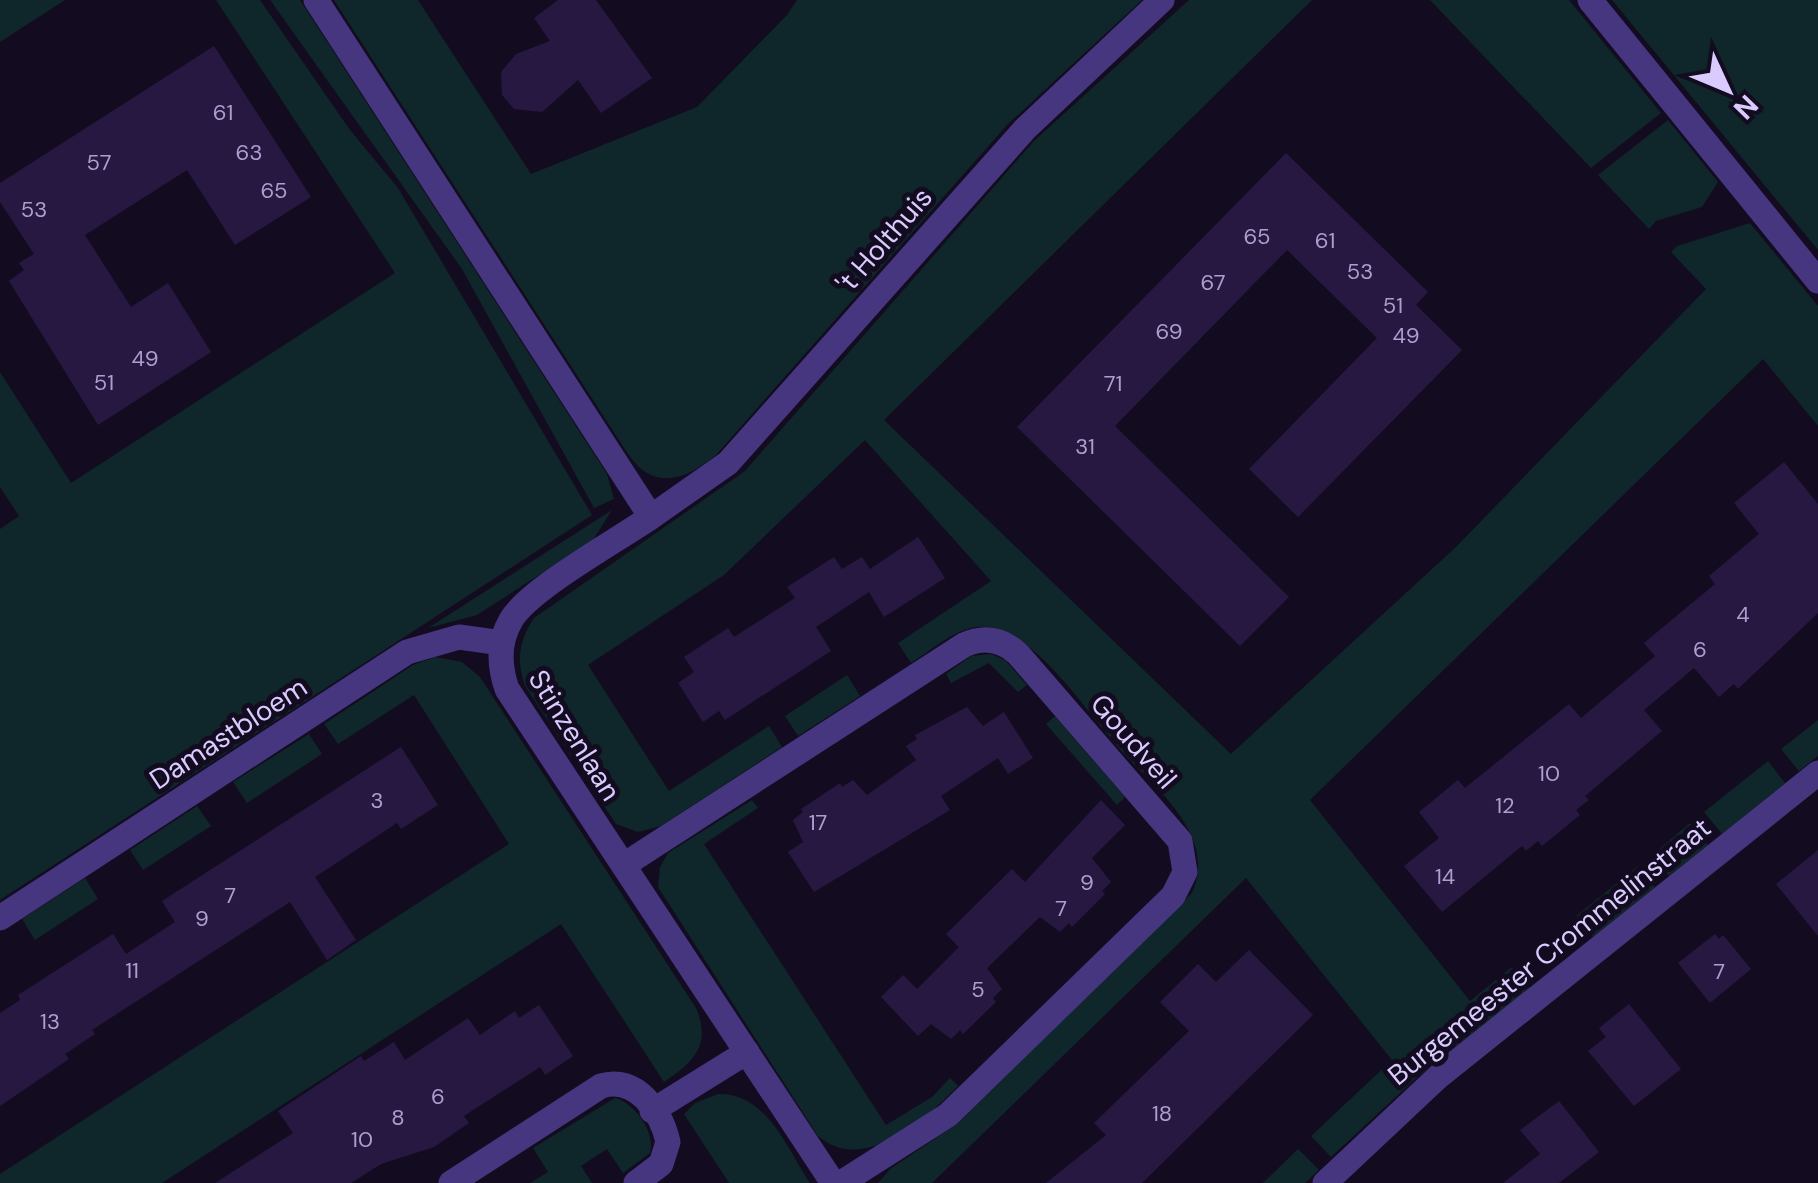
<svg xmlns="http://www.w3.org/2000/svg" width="1818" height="1183" viewBox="0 0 1818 1183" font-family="'DM Sans',sans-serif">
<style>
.green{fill:#0f262a}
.building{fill:#271841}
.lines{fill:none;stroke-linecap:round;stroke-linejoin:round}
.minor{stroke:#463680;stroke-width:25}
.labels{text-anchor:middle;stroke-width:10;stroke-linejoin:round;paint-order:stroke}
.number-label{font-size:22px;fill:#ad9ed0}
.street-label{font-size:28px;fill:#dacbff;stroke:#130c20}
</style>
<rect width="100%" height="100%" fill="#130c20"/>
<!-- green -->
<g class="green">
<polygon points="0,0 65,0 0,42"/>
<polygon points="216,0 260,0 350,130 398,188 592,515 0,900 0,529 19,516 0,487 0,372 71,483 395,273"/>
<polygon points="270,0 300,0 607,474 614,499 594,508 462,269"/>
<path d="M334,0H418L531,174L697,107L787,15L797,0H1142L1007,125L716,455C686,480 654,492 628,454Z"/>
<path d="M1189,0H1312L884,420L1231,754L1456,547L1706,289L1671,252L1677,246L1750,223L1818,306V426L1763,359L1310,800L1470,1001L1512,967L1530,988L1414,1080L1331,1157L1311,1136L1392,1060L1246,878L932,1183H878L890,1169L957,1124L1192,893C1219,834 1151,785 1116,745L1130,730L1123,723L1110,737C1079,702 1023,615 971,628C950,633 930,651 911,663L898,643L991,581L865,440L724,575L588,665L669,791L769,726L782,747L661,826L638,832L616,824L525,686C516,661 519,640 534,618L745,471L1034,141Z"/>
<polygon points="1430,0 1569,0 1661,113 1591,168"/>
<polygon points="1612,0 1818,0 1818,250"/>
<polygon points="1668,120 1718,182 1702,207 1656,221 1649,229 1598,175"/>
<polygon points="612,510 593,540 477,615 428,628"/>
<polygon points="991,654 1005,660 1027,685 1018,692 989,663 951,683 946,674 971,656"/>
<path d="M435,657L462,662L480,677L696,1008C712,1045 693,1063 664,1082L561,924L162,1183H0V1174L509,844L414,695L338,744L324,724L413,665Z"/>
<polygon points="847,675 860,696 798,736 785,716"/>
<polygon points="1055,716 1125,797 1117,805 1046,724"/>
<polygon points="1818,720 1818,756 1799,771 1781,749"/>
<polygon points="309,734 322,754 247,803 233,782"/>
<polygon points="1768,761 1785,783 1722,834 1704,812"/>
<path d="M752,800L758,808L704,844L886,1125L932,1097L950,1078L958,1086C925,1120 863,1175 818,1136L658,887L660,867L668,853Z"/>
<polygon points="197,806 211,826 143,870 130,850"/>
<polygon points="1690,823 1708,845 1669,876 1652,855"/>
<polygon points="1638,866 1655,887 1593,937 1576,916"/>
<polygon points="85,878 98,899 35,940 22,919"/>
<path d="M718,1094C766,1092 787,1148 810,1183H729L684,1114L695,1103Z"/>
<path d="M615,1098C635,1103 656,1133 650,1153L623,1173L607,1149L581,1166L592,1183H530L548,1172L533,1148Z"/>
<polygon points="1298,1149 1319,1170 1305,1183 1263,1183"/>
</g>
<!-- building -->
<g class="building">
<polygon points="558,0 596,0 652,78 601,113 578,80 542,112 514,109 502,95 501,72 516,54 550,41 534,18"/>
<polygon points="214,46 311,197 235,245 187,170 85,235 131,307 168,283 211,352 98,425 9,281 24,270 19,263 34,254 0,202 0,183"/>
<polygon points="1286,153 1428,292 1416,305 1462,350 1298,517 1249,469 1377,338 1287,250 1115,426 1289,597 1240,646 1017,427"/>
<polygon points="1784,462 1818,504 1818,613 1738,689 1734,684 1719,697 1694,668 1644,710 1662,731 1585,796 1589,800 1576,810 1580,815 1542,846 1538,841 1526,851 1522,846 1442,912 1404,866 1439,838 1419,812 1458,780 1465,788 1569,704 1581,718 1655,656 1644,643 1715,584 1709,576 1759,534 1734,503"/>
<polygon points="918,537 945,578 884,617 869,592 816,627 831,651 725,720 719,711 703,722 678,683 694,672 684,657 728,628 734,637 795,598 787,587 834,557 842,569 862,557 870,569"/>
<polygon points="967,707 983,726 1004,712 1033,758 1008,774 998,758 941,796 950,810 814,892 788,852 803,842 793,820 803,812 801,809 840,783 842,787 853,780 867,795 916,760 906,746 917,739 915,735"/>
<polygon points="401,747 438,805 401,829 397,823 315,877 356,940 327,960 290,902 92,1030 95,1034 65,1054 69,1059 0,1106 0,1013 20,1000 18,995 113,934 126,954 175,922 162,901"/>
<polygon points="1101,800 1125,825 1092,858 1111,882 1102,891 1105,894 1072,927 1069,923 1060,932 1040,917 987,968 1002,989 993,998 996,1002 963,1034 960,1030 951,1039 931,1024 918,1036 881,997 903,975 917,989 959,947 946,934 1012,869 1025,882"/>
<polygon points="1818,850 1818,936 1776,884"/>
<polygon points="1715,934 1719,939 1723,935 1751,969 1710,1003 1678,963"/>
<polygon points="1249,950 1313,1015 1142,1183 1046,1183 1106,1135 1094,1123 1189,1031 1160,1002 1198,964 1216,982"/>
<polygon points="1629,1004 1681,1069 1634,1106 1588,1051 1606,1037 1599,1028"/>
<polygon points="539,1005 573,1056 545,1075 540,1067 464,1116 469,1123 434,1147 381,1164 351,1183 215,1183 293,1133 278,1111 361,1056 364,1061 394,1042 405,1060 468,1018 480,1035 515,1011 519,1018"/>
<polygon points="1559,1101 1599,1152 1559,1183 1503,1183 1540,1154 1520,1130"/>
</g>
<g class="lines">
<!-- minor -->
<g class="minor">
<path d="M316,0L651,517C618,540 529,589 511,620C498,642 499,666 507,689L833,1183"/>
<polyline points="1590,0 1818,281"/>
<polyline points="651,517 728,463 1025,129 1162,0"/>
<path d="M624,865L964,645C984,636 1002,639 1018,654L1180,841L1185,872L1173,896L948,1115L841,1183"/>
<polyline points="0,918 407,652 459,637 502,643"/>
<polyline points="652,1111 747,1052"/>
<path d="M451,1183L601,1086C636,1075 661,1111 668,1142L661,1164L636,1183"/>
<polyline points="1325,1183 1438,1077 1818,773"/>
</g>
</g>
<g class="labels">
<!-- number labels -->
<g class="number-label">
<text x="223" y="120">61</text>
<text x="249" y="160">63</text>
<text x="99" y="170">57</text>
<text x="274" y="198">65</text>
<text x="34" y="217">53</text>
<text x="1257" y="244">65</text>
<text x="1325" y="248">61</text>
<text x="1360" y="279">53</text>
<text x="1213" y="290">67</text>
<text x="1393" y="313">51</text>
<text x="1169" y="339">69</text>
<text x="1406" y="343">49</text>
<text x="145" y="366">49</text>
<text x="104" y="390">51</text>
<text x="1113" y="391">71</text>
<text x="1085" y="454">31</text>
<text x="1743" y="622">4</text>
<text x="1700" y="657">6</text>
<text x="1549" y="781">10</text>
<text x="377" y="808">3</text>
<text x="1505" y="813">12</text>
<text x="818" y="830">17</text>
<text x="1445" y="884">14</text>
<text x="1087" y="890">9</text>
<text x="230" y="903">7</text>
<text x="1061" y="916">7</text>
<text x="202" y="926">9</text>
<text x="132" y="978">11</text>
<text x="1719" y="979">7</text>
<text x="978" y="997">5</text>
<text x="50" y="1029">13</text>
<text x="438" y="1104">6</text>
<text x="1162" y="1121">18</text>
<text x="398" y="1125">8</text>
<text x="362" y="1147">10</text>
</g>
<!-- street labels -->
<g class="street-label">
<text transform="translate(884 240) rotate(-49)" y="10">'t Holthuis</text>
<text transform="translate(228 733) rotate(-33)" y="10">Damastbloem</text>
<text transform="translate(575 735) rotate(58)" y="10">Stinzenlaan</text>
<text transform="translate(1134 741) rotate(49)" y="10">Goudveil</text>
<text transform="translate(1549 951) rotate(-39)" y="10">Burgemeester Crommelinstraat</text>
</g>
</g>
<!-- north arrow -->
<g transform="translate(1728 90) rotate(134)" stroke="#130c20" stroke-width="8" paint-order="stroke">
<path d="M0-8L18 38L0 25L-18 38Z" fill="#dacbff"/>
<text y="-15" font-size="28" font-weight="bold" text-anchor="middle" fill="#dacbff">N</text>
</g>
</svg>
